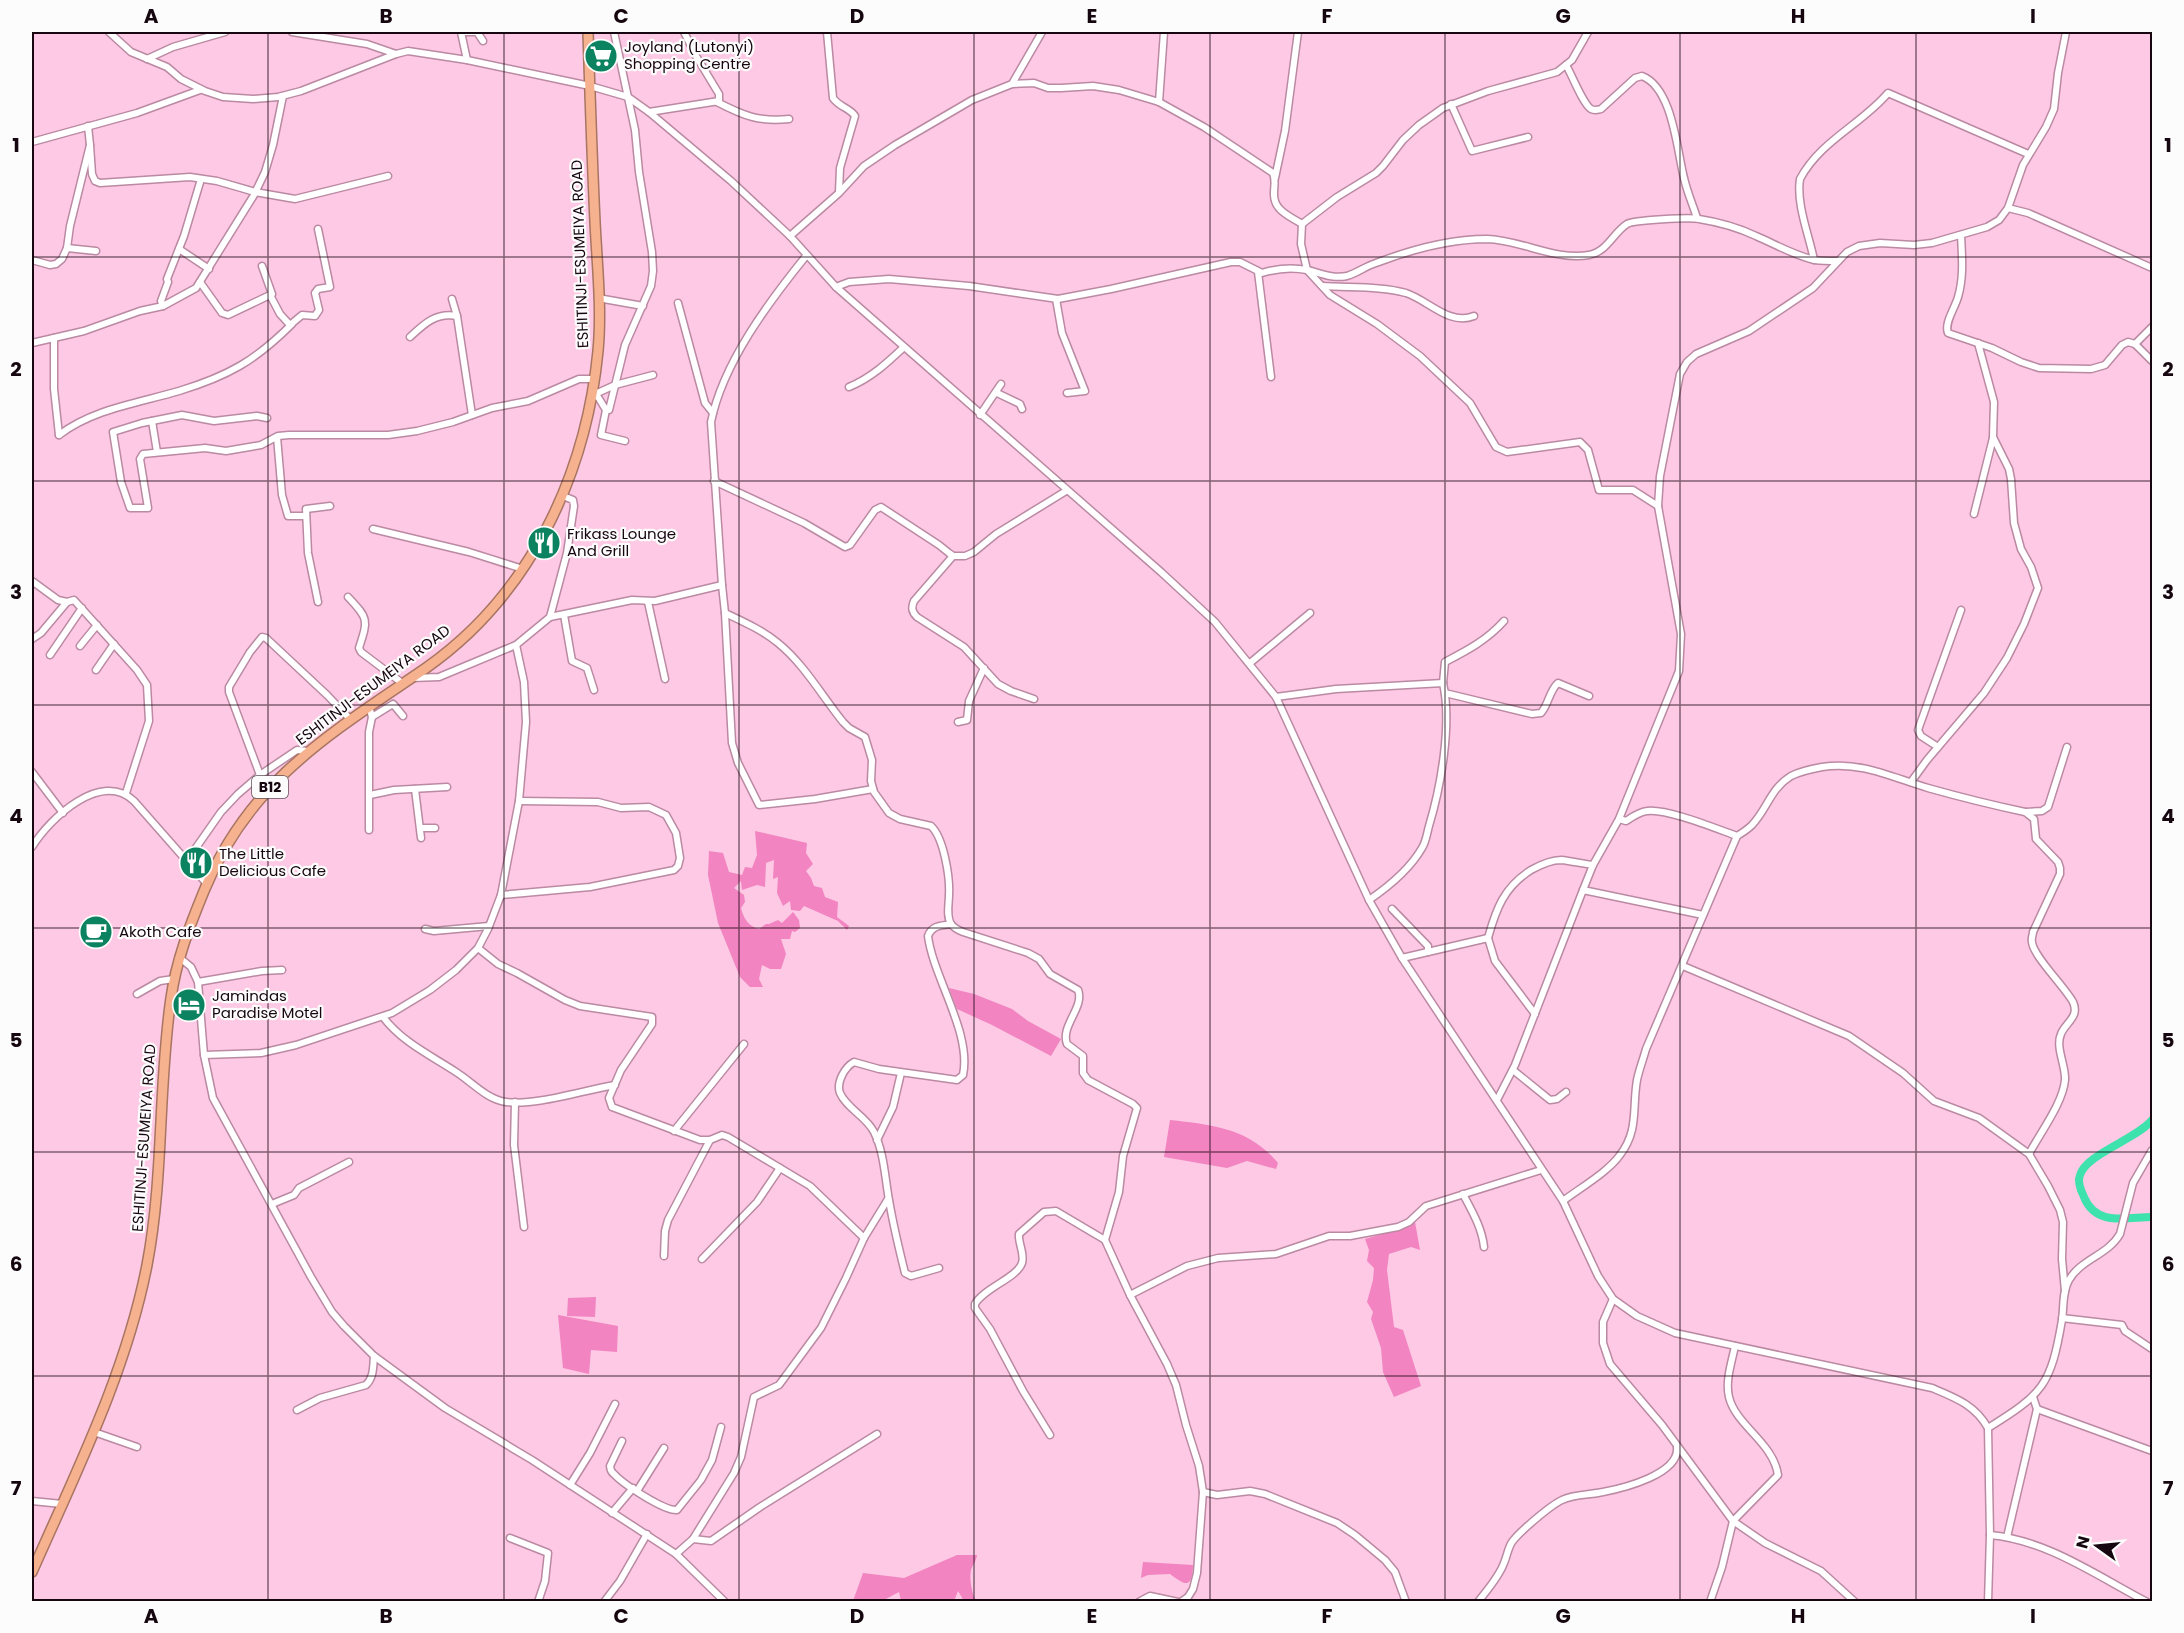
<svg xmlns="http://www.w3.org/2000/svg" width="2184" height="1633" viewBox="0 0 2184 1633" font-family="Poppins,sans-serif">
<style>
.green{fill:#f184c1}
.lines{fill:none;stroke-linecap:round;stroke-linejoin:round}
.river{stroke:#3de2ad;stroke-width:8}
.minor-casing{stroke:#ba89a2;stroke-width:9}
.highway-casing{stroke:#a87562;stroke-width:12}
.minor{stroke:#fff;stroke-width:6}
.highway{stroke:#f6b18f;stroke-width:9}
.grid{fill:none;stroke:#16060f;stroke-width:1.5;stroke-opacity:0.55}
.labels{text-anchor:middle;stroke-width:4.5;stroke-linejoin:round;paint-order:stroke}
.shield{fill:#fcfcfc;stroke:#5b5056;stroke-width:1.5}
.shield-label{font-size:14px;font-weight:bold;fill:#16060f}
.poi-label{font-size:15px;fill:#16060f;stroke:#fcfcfc;text-anchor:start}
.street-label{font-size:15px;fill:#16060f;stroke:#fcfcfc}
.neatline{fill:none;stroke:#16060f;stroke-width:2}
.grid-label{font-size:20px;text-anchor:middle;font-weight:bold;fill:#16060f}
</style>
<rect width="100%" height="100%" fill="#fec9e4"/>
<!-- green -->
<g class="green">
<path d="M755,831L807,843L806,853L813,864L806,871L811,878L814,886L822,888L825,897L838,902L837,917L849,926L847,930L838,921L804,906L800,911L791,910L790,901L783,906L777,893L778,877L773,879L774,860L766,863L765,887L757,885L742,890L741,881L734,888L744,895L745,902L741,908C744,919 748,926 759,929L766,924H769L778,920L782,923L793,912L799,920L800,928L795,932L792,931L790,939H781L786,954L781,969H770L762,965L759,979L763,987H750L740,977L718,923L708,875L709,851L723,853L729,872L742,875L745,867L752,868L757,855Z"/>
<polygon points="949,988 974,994 1012,1009 1028,1021 1061,1039 1051,1056 992,1025 957,1009"/>
<path d="M1170,1120C1213,1125 1249,1128 1278,1163L1276,1169L1247,1161L1227,1168L1164,1157Z"/>
<polygon points="1415,1222 1420,1250 1411,1247 1389,1254 1387,1270 1394,1327 1403,1330 1421,1386 1394,1397 1383,1372 1381,1348 1371,1319 1373,1312 1367,1302 1373,1280 1374,1268 1367,1261 1369,1250 1365,1239 1407,1227"/>
<polygon points="596,1297 595,1317 567,1316 568,1298"/>
<polygon points="558,1315 618,1326 617,1352 591,1350 589,1374 563,1368"/>
<path d="M957,1555H977C976,1562 973,1564 971,1570C969,1580 972,1593 976,1601H964L958,1591L954,1601H901L899,1592L882,1601H853L863,1573L904,1578Z"/>
<path d="M1143,1562L1193,1565C1192,1589 1186,1586 1170,1574L1148,1575L1141,1578Z"/>
</g>
<g class="lines">
<!-- river -->
<path class="river" d="M2152,1120C2137,1139 2086,1154 2080,1175C2077,1182 2081,1191 2084,1197C2096,1227 2127,1217 2152,1217"/>
<defs>
<g id="minor">
<path d="M109,32L131,52L167,67L181,79L205,91L223,97L253,99L278,97L301,91L396,54L408,51L467,60L590,86L628,97L649,112L731,181L790,236L836,287L1161,572L1215,622L1276,697L1369,900L1402,958L1563,1201L1598,1276L1613,1299L1637,1316L1675,1333L1932,1388C1956,1398 1975,1405 1988,1428L1990,1535L1988,1602"/>
<polyline points="292,32 367,44 396,54"/>
<polyline points="461,32 467,60"/>
<polyline points="463,32 477,32 483,41"/>
<path d="M827,32L833,98C839,107 850,108 855,116L840,168L839,192"/>
<polyline points="1588,32 1572,60 1557,72 1488,91 1443,108 1419,125 1403,140 1383,166 1376,173 1337,197 1302,224 1301,244 1307,270 1330,295 1377,324 1420,356 1470,403 1496,447 1507,452 1580,442 1588,450 1599,490 1633,490 1658,506"/>
<polyline points="147,59 173,47 225,32"/>
<path d="M1566,65C1572,75 1583,104 1591,109C1595,111 1597,110 1601,109L1635,78L1642,76C1673,88 1677,151 1684,178C1687,192 1693,205 1697,218"/>
<polyline points="1012,84 1042,32"/>
<path d="M717,102C744,116 759,122 789,119"/>
<polyline points="1159,102 1164,32"/>
<polyline points="1451,104 1472,151 1528,137"/>
<polyline points="649,112 719,101 719,94 696,56 684,32"/>
<polyline points="32,142 137,113 200,90"/>
<polyline points="90,145 92,174 95,181 100,183 190,177 217,181 255,192 295,199 388,176"/>
<polyline points="1275,178 1285,131 1298,32"/>
<polyline points="2008,208 2028,213 2152,268"/>
<path d="M1961,235C1962,256 1964,277 1958,297C1955,308 1944,323 1948,333L1992,348L2021,362L2039,368L2091,369L2105,365L2122,345L2128,342L2135,344L2152,361"/>
<path d="M790,236L839,193L864,166L895,145L972,100L1012,84L1034,83L1048,88H1061L1093,86L1119,90L1159,102L1204,127L1273,173C1276,181 1274,185 1274,193C1273,210 1289,216 1302,224"/>
<polyline points="67,248 96,251"/>
<polyline points="179,249 209,269"/>
<path d="M806,256C768,303 723,363 711,422L722,585L725,613L732,743L738,763L759,805L815,799L873,789"/>
<polyline points="32,260 50,265 56,264 62,259 67,248 70,226 90,145 88,126"/>
<path d="M1814,260C1809,235 1796,204 1800,179C1820,141 1862,124 1888,93L2028,154"/>
<polyline points="262,266 272,294 270,295 280,314 290,325 302,315 315,316 319,310 315,293 318,289 330,287 318,229"/>
<polyline points="1258,272 1271,377"/>
<polyline points="200,282 222,313 228,315 270,295"/>
<path d="M1322,286C1348,288 1382,286 1406,293C1428,300 1449,326 1474,316"/>
<path d="M836,287L849,282L889,279L969,286L1058,299L1111,289L1231,262H1240L1262,273C1275,269 1292,267 1307,270C1320,273 1332,279 1347,276C1357,273 1366,266 1376,263C1410,250 1450,239 1487,239C1521,240 1556,261 1589,255C1607,252 1613,233 1627,224C1633,220 1691,217 1699,219C1718,222 1739,228 1756,236C1775,244 1795,256 1815,260C1822,261 1830,261 1838,261"/>
<polyline points="598,298 643,306"/>
<polyline points="452,299 457,316"/>
<polyline points="1056,299 1062,333 1085,391 1067,393"/>
<polyline points="678,303 705,403 713,413"/>
<polyline points="163,306 161,301 168,282 167,279 184,236 201,179"/>
<path d="M410,337C424,324 436,312 457,316L472,415"/>
<polyline points="54,338 54,389 59,435"/>
<polyline points="32,343 84,331 140,311 163,306 196,288 254,195 265,172 273,145 283,96"/>
<polyline points="2135,344 2152,327"/>
<path d="M849,387C871,378 887,363 904,347"/>
<polyline points="997,393 1020,404 1022,409"/>
<polyline points="592,395 598,397 606,410 609,410 625,345 651,286 653,271 652,252 639,172 635,130 614,32"/>
<polyline points="593,395 615,385 653,375"/>
<polyline points="606,410 601,435 625,441"/>
<polyline points="980,415 1001,384"/>
<polyline points="267,418 257,416 214,421 182,415 142,423 113,432 121,482 130,508 148,508 140,459 143,454 205,448 226,451 261,445 278,436 289,435 388,435 417,431 453,422 492,408 528,401 579,379 595,379"/>
<polyline points="152,421 157,452"/>
<path d="M59,435C93,409 138,403 179,391C228,376 255,361 292,324"/>
<polyline points="277,437 282,495 288,516 306,516"/>
<polyline points="714,481 804,523 845,547 850,545 875,510 881,507 939,545 949,553 953,556 965,556 974,552 996,534 1066,491"/>
<polyline points="1974,514 1993,438"/>
<polyline points="373,529 469,552 523,569"/>
<path d="M953,556L914,601C911,608 912,612 917,617L964,647L998,684L1011,691L1034,699"/>
<polyline points="32,581 58,600 67,602"/>
<path d="M348,597C369,619 368,620 359,648L361,652L402,683"/>
<polyline points="318,602 308,553 306,509 330,506"/>
<polyline points="648,602 665,679"/>
<path d="M725,613C744,622 762,630 778,643C804,664 822,696 843,722L849,728L865,737L872,760L871,781L874,792L889,813L900,819L931,826C944,838 950,878 949,895C949,904 946,916 951,924C954,928 958,930 963,932L1028,953L1039,959L1050,974L1078,990C1085,1007 1060,1026 1067,1044L1083,1056V1073L1088,1080L1133,1104L1137,1108L1123,1156L1119,1192L1105,1240L1130,1295L1167,1364L1176,1385L1186,1425L1199,1466L1203,1492L1197,1573L1193,1589L1188,1597L1181,1602"/>
<polyline points="564,615 572,661 587,668 594,690"/>
<polyline points="550,617 632,600 655,601 722,585"/>
<polyline points="32,639 41,633 67,602 74,600 137,670 147,685 149,721 126,793"/>
<polyline points="80,646 97,625"/>
<polyline points="50,655 82,608"/>
<polyline points="1250,663 1310,613"/>
<polyline points="96,670 114,644"/>
<polyline points="412,678 439,677 516,645 550,617 567,553 574,506 573,500 563,496"/>
<path d="M1443,683L1445,662C1468,650 1487,640 1504,621"/>
<path d="M1445,693L1532,714L1541,713C1549,704 1549,691 1558,683L1589,696"/>
<path d="M1276,697L1336,689L1443,683C1452,724 1441,786 1429,826C1427,833 1426,842 1422,848C1410,869 1388,887 1369,900"/>
<polyline points="372,717 393,704 403,716"/>
<polyline points="958,722 967,720 969,701 984,668"/>
<polyline points="1938,747 1921,736 1918,730 1961,610"/>
<polyline points="32,772 63,813"/>
<polyline points="260,775 229,692 229,687 250,652 262,637 266,638 327,695 350,719"/>
<polyline points="1911,782 1927,760 1984,693 2007,658 2024,624 2038,588 2031,567 2021,549 2014,523 2011,479 2009,469 1993,437 1994,402 1978,343"/>
<polyline points="415,789 421,838"/>
<polyline points="370,795 394,790 447,787"/>
<polyline points="2026,812 2042,811 2048,807 2067,747"/>
<path d="M1619,819L1626,821C1632,817 1639,812 1647,811C1666,808 1717,829 1737,836"/>
<polyline points="421,828 435,828"/>
<polyline points="369,830 369,732 372,717 369,706"/>
<path d="M32,847C50,818 101,770 134,801L207,884"/>
<polyline points="186,862 221,812 238,794 260,775 297,750 308,751"/>
<polyline points="1583,890 1703,915"/>
<polyline points="501,895 590,887 674,870 678,866 680,858 676,833 666,815 649,807 621,808 598,802 519,801"/>
<polyline points="1392,909 1428,946 1428,952"/>
<polyline points="425,929 434,931 489,926"/>
<path d="M1488,938C1496,909 1504,887 1531,870C1540,865 1550,860 1561,860C1572,861 1583,864 1593,865"/>
<polyline points="478,948 498,964 517,973 565,1000 580,1006 652,1017 652,1024 621,1070 609,1098 612,1107 700,1140 710,1140 722,1135 728,1137 810,1186 864,1238"/>
<polyline points="180,958 191,967 198,982 204,1055 213,1098 311,1277 332,1312 344,1326 374,1356 445,1408 532,1460 676,1554 725,1602"/>
<polyline points="1402,958 1488,938 1495,961 1535,1014"/>
<polyline points="1683,966 1849,1036 1903,1073 1934,1101 1979,1118 2029,1154 2048,1186 2060,1210 2063,1222 2062,1259 2065,1291"/>
<polyline points="198,982 262,971 282,970"/>
<polyline points="137,994 160,981 174,979"/>
<path d="M383,1017C402,1042 430,1055 456,1072C472,1082 486,1099 506,1102C536,1106 584,1090 615,1085"/>
<polyline points="204,1055 261,1053 296,1045 392,1013 430,990 456,970 478,948 488,929 501,895 519,801 526,722 524,682 516,645"/>
<polyline points="1513,1070 1550,1100 1557,1099 1566,1092"/>
<polyline points="1497,1100 1515,1065 1583,890 1593,865 1619,819 1679,671 1681,634 1658,506 1660,476 1680,374 1687,362 1696,354 1749,331 1813,288 1847,252 1859,246 1880,243 1914,245 1932,243 1987,227 1999,220 2008,208 2023,165 2046,127 2054,109 2058,73 2066,32"/>
<polyline points="515,1102 514,1145 524,1227"/>
<polyline points="674,1131 744,1044"/>
<polyline points="877,1140 893,1107 901,1073"/>
<path d="M1463,1194C1472,1211 1482,1228 1484,1247"/>
<path d="M1563,1201C1580,1188 1608,1172 1620,1155C1639,1130 1632,1109 1637,1080C1639,1070 1643,1060 1646,1049L1737,836C1742,833 1748,829 1752,825C1768,808 1770,789 1791,776C1801,771 1811,769 1822,767C1861,761 1891,777 1928,788C1960,797 1992,805 2025,812L2034,819L2036,839L2058,862L2060,868V874L2033,932C2033,935 2031,938 2032,942C2033,956 2065,987 2073,1002C2080,1017 2065,1023 2061,1034C2055,1047 2066,1066 2065,1080C2063,1103 2040,1133 2029,1154"/>
<polyline points="272,1204 294,1195 299,1188 349,1162"/>
<polyline points="664,1256 665,1231 668,1220 710,1140"/>
<polyline points="702,1259 757,1202 780,1168"/>
<path d="M939,1268L911,1276L905,1273C899,1249 893,1224 889,1200C885,1178 884,1152 874,1132C866,1116 847,1109 840,1093C836,1082 845,1067 854,1062L879,1069L950,1079L957,1080L963,1075C972,1033 933,977 928,936C932,925 941,926 951,924"/>
<polyline points="1130,1295 1187,1266 1218,1258 1276,1254 1329,1236 1350,1236 1398,1227 1409,1222 1426,1206 1541,1170"/>
<polyline points="1613,1299 1603,1322 1603,1343 1610,1364 1662,1425 1733,1521 1765,1543 1821,1571 1855,1602"/>
<polyline points="2062,1318 2122,1325 2125,1331 2152,1349"/>
<polyline points="2037,1409 2152,1451"/>
<path d="M297,1410L320,1398L366,1385C374,1377 373,1367 374,1356"/>
<path d="M1988,1428C2043,1394 2051,1385 2062,1320C2064,1307 2062,1292 2069,1280C2081,1259 2108,1255 2120,1234L2133,1183L2152,1150"/>
<polyline points="94,1432 137,1447"/>
<path d="M1050,1435L1023,1391L990,1329L975,1308V1304C984,1288 1017,1278 1022,1263C1025,1253 1018,1244 1019,1234L1044,1212L1056,1211L1105,1240"/>
<path d="M622,1441L610,1466C611,1470 610,1471 614,1474C623,1484 664,1511 677,1510L701,1480L712,1460L721,1427"/>
<polyline points="570,1485 590,1453 615,1404"/>
<polyline points="637,1491 664,1448"/>
<polyline points="1203,1492 1217,1495 1250,1491 1265,1494 1337,1523 1355,1535 1385,1560 1395,1572 1406,1602"/>
<polyline points="32,1501 62,1504"/>
<polyline points="612,1513 633,1488"/>
<path d="M1990,1535C2047,1540 2097,1576 2147,1602"/>
<polyline points="2007,1537 2037,1409 2033,1397"/>
<polyline points="510,1538 548,1553 545,1581 538,1602"/>
<polyline points="693,1539 711,1541 760,1507 877,1434"/>
<polyline points="676,1554 693,1539 734,1473 741,1457 754,1397 779,1385 821,1328 846,1278 864,1238 888,1199"/>
<polyline points="604,1602 620,1581 647,1534"/>
<polyline points="1139,1602 1150,1596 1178,1602"/>
<path d="M1478,1602C1487,1590 1499,1577 1504,1563C1507,1556 1508,1548 1512,1542C1519,1532 1551,1505 1562,1500C1574,1494 1590,1495 1603,1492C1624,1488 1680,1474 1677,1447"/>
<path d="M1710,1602L1722,1567L1733,1521L1778,1475C1773,1442 1736,1426 1729,1397C1725,1381 1732,1361 1735,1346"/>
</g>
<path id="highway" d="M32,1572C76,1472 126,1373 147,1265C164,1177 158,1086 171,998C176,961 190,925 204,891C249,780 333,732 426,668C530,595 586,475 598,351C602,309 597,264 595,222C592,158 590,95 588,32"/>
</defs>
<!-- minor casing -->
<use href="#minor" class="minor-casing"/>
<!-- highway casing -->
<use href="#highway" class="highway-casing"/>
<!-- minor -->
<use href="#minor" class="minor"/>
<!-- highway -->
<use href="#highway" class="highway"/>
</g>
<!-- grid -->
<path class="grid" d="M268,32V1602M504,32V1602M739,32V1602M974,32V1602M1210,32V1602M1445,32V1602M1680,32V1602M1916,32V1602M32,257H2152M32,481H2152M32,705H2152M32,928H2152M32,1152H2152M32,1376H2152"/>
<!-- icons -->
<defs>
<symbol id="supermarket-disc" viewBox="-11 -11 22 22"><circle r="9.5" fill="#0b8260" stroke="#fcfcfc"/><path d="M-6-5.5h2.5l.6 2H6L4.5 2H-2.5L-4.4-4H-6ZM-1.5 3.2a1.3 1.3 0 1 0 .1 0ZM3 3.2a1.3 1.3 0 1 0 .1 0Z" fill="#fff"/></symbol>
<symbol id="restaurant-disc" viewBox="-11 -11 22 22"><circle r="9.5" fill="#0b8260" stroke="#fcfcfc"/><path d="M-5-6h1v4h1v-4h1v4h1v-4h1v5L-1.5 .5V6h-2V.5L-5-1ZM5-6V6H3V1.5H1.5Q1.5-4 5-6Z" fill="#fff"/></symbol>
<symbol id="cafe-disc" viewBox="-11 -11 22 22"><circle r="9.5" fill="#0b8260" stroke="#fcfcfc"/><path d="M-5.5-4.5H6V0H3Q3 3.5 0 3.5H-2.5Q-5.5 3.5-5.5 0ZM3-3.2v2h1.7v-2ZM-6 4.5H4V6H-6Z" fill="#fff"/></symbol>
<symbol id="hotel-disc" viewBox="-11 -11 22 22"><circle r="9.5" fill="#0b8260" stroke="#fcfcfc"/><path d="M-6-4.5h1.5V1H6V5H4.5V3h-9V5H-6ZM-4 0a1.8 1.8 0 1 1 3.6 0ZM.5 0V-2.5h3Q6-2.5 6 0Z" fill="#fff"/></symbol>
</defs>
<g fill-rule="evenodd">
<use href="#supermarket-disc" x="582" y="37" width="38" height="38"/>
<use href="#restaurant-disc" x="525" y="524" width="38" height="38"/>
<use href="#restaurant-disc" x="177" y="844" width="38" height="38"/>
<use href="#cafe-disc" x="77" y="913" width="38" height="38"/>
<use href="#hotel-disc" x="170" y="986" width="38" height="38"/>
</g>
<g class="labels">
<!-- shield labels -->
<rect class="shield" x="252" y="776" width="36" height="22" rx="4.5"/>
<g class="shield-label">
<text x="270" y="792">B12</text>
</g>
<!-- poi labels -->
<g class="poi-label">
<text x="624" y="52">Joyland (Lutonyi)<tspan x="624" dy="17">Shopping Centre</tspan></text>
<text x="567" y="539">Frikass Lounge<tspan x="567" dy="17">And Grill</tspan></text>
<text x="219" y="859">The Little<tspan x="219" dy="17">Delicious Cafe</tspan></text>
<text x="119" y="937">Akoth Cafe</text>
<text x="212" y="1001">Jamindas<tspan x="212" dy="17">Paradise Motel</tspan></text>
</g>
<!-- street labels -->
<g class="street-label">
<text transform="translate(580 254) rotate(-92)" y="5">ESHITINJI-ESUMEIYA ROAD</text>
<text transform="translate(373 685) rotate(-37)" y="5">ESHITINJI-ESUMEIYA ROAD</text>
<text transform="translate(144 1138) rotate(-86)" y="5">ESHITINJI-ESUMEIYA ROAD</text>
</g>
</g>
<!-- border -->
<rect width="2184" height="1633" fill="none" stroke="#fcfcfc" stroke-width="66"/>
<!-- north arrow -->
<g transform="translate(2097 1546) rotate(285)" stroke="#fcfcfc" stroke-width="4.5" paint-order="stroke">
<path d="M0-4.5L10 22L0 15L-10 22Z" fill="#16060f"/>
<text y="-9" font-size="16" font-weight="bold" text-anchor="middle" fill="#16060f">N</text>
</g>
<rect x="33" y="33" width="2118" height="1567" class="neatline"/>
<g class="grid-label">
<text x="151" y="23">A</text>
<text x="386" y="23">B</text>
<text x="621" y="23">C</text>
<text x="857" y="23">D</text>
<text x="1092" y="23">E</text>
<text x="1327" y="23">F</text>
<text x="1563" y="23">G</text>
<text x="1798" y="23">H</text>
<text x="2033" y="23">I</text>
<text x="16" y="152">1</text>
<text x="2168" y="152">1</text>
<text x="16" y="376">2</text>
<text x="2168" y="376">2</text>
<text x="16" y="599">3</text>
<text x="2168" y="599">3</text>
<text x="16" y="823">4</text>
<text x="2168" y="823">4</text>
<text x="16" y="1047">5</text>
<text x="2168" y="1047">5</text>
<text x="16" y="1271">6</text>
<text x="2168" y="1271">6</text>
<text x="16" y="1495">7</text>
<text x="2168" y="1495">7</text>
<text x="151" y="1623">A</text>
<text x="386" y="1623">B</text>
<text x="621" y="1623">C</text>
<text x="857" y="1623">D</text>
<text x="1092" y="1623">E</text>
<text x="1327" y="1623">F</text>
<text x="1563" y="1623">G</text>
<text x="1798" y="1623">H</text>
<text x="2033" y="1623">I</text>
</g>
</svg>
